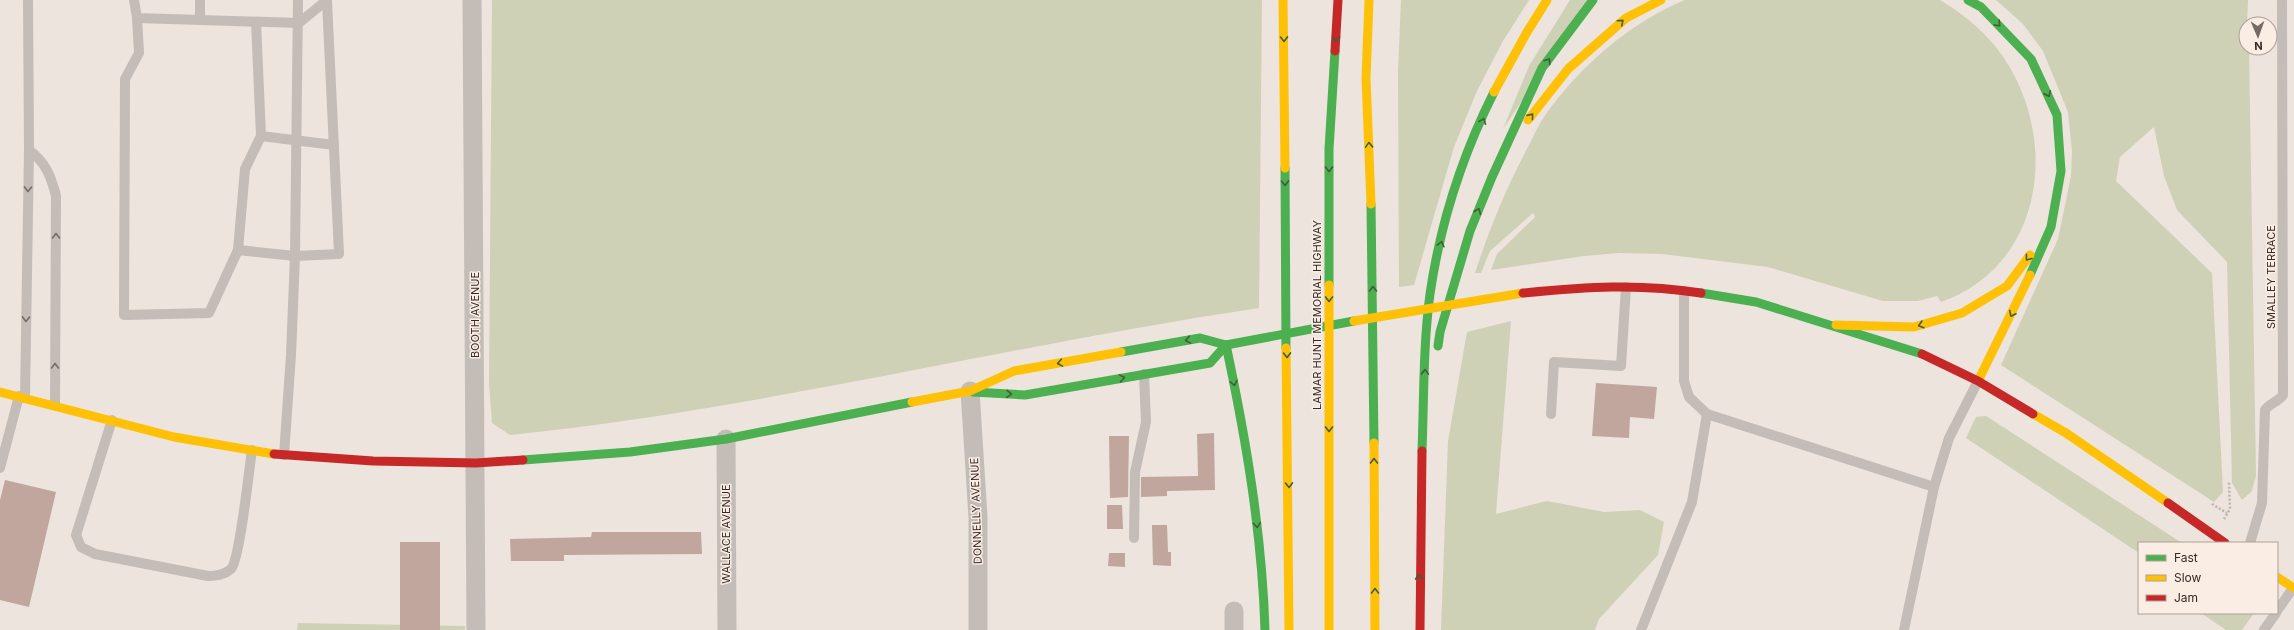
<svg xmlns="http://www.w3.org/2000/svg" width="2294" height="630" viewBox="0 0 2294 630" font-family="Inter,sans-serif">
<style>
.green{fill:#ced1b6}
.building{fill:#c1a69e}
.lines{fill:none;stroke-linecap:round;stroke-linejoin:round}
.path{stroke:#bdb4af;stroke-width:2.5;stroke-dasharray:2 2;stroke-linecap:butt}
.lane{stroke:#c4bcb7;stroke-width:10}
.street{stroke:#c4bcb7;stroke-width:19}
.fast{stroke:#4caf50;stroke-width:9}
.slow{stroke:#ffc107;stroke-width:9}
.jam{stroke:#c62828;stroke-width:9}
.oneway{stroke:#3e5f37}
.oneway2{stroke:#756b67}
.labels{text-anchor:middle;stroke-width:3;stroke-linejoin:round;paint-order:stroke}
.street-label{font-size:11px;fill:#352926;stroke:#faeee4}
</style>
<rect width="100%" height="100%" fill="#ece4dd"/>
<!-- green -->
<g class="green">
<path d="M492,0H1262L1259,308C1009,345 762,409 510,435L492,423L489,384Z"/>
<polygon points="1401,0 1529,0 1503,41 1477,91 1454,147 1414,285 1399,287 1398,72"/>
<polygon points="1570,0 1590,0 1503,129 1529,66"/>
<path d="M1685,0H1940C1965,15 1988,34 2004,58C2060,142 2043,266 1941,302L1937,296L1918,301H1883L1768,267L1662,254L1619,253L1584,256L1491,270L1497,254L1535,217L1533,213L1490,251L1481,273H1475C1489,230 1506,188 1528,147C1533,137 1538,126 1544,117C1578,68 1629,23 1685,0Z"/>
<polygon points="1996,0 2248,0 2246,48 2249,48 2256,475 2252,491 2242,500 2232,483 2227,262 2177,210 2164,176 2154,127 2120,157 2116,181 2212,273 2223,492 2214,502 2001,365 2058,239 2071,176 2072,152 2068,112 2043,51 2023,24"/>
<polygon points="1511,321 1496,514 1547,501 1604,512 1640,510 1664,522 1658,555 1599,619 1595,630 1441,630 1448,441 1467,332"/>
<polygon points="1986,416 2182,543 2139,543 2139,553 1966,438 1976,417"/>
<polygon points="2201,613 2254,613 2242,630 2226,630"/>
<polygon points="298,623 465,626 465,630 297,630"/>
</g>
<!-- building -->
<g class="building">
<polygon points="1596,383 1657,387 1654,419 1630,417 1629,438 1592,436"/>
<polygon points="1214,433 1215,490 1167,491 1167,496 1141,497 1141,477 1198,476 1197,434"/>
<polygon points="1109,436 1129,436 1128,497 1110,498"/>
<polygon points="5,480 56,492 29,607 0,600 0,500"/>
<polygon points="1107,505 1122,505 1123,529 1107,529"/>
<polygon points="1152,525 1167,525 1168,552 1171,552 1171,566 1153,565"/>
<polygon points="592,532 701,532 702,554 564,555 564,561 511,561 510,539 591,537"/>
<rect x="400" y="542" width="40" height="88"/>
<polygon points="1109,553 1125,553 1125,567 1108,566"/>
</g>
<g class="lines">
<!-- path -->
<g class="path">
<polyline points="2212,504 2227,513"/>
<polyline points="2224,519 2230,509 2229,482"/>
</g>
<!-- lane -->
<g class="lane">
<polyline points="134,0 137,18 299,23 327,0"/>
<polyline points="200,0 200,20"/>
<polyline points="137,18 139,53 125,79 124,315 209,313 238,250"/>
<polyline points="256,22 261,136 334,145"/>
<polyline points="261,136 245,169 238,250 295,256 339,254 327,1"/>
<path d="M29,150C46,163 51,176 56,196L55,405"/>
<polyline points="1684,291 1684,381 1689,397 1707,414 1934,487"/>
<polyline points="25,398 29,150 28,0"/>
<polyline points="1551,414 1554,362 1621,366 1626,287"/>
<path d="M112,420L76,535L81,547L95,554L208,576C217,576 224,575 231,569C240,559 249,469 252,450"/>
<polyline points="284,455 291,355 295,256 298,0"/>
<polyline points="0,468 19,396"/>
<polyline points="1134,538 1135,472 1146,422 1144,374"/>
<path d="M2250,543L2262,503L2265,410C2270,403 2278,402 2283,395L2282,0"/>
<polyline points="2277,611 2293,588"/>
<polyline points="1641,630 1692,502 1707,414"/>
<polyline points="1904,630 1934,487 1949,438 1978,381"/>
<polyline points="2264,630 2276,613"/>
</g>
<!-- street -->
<g class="street">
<polyline points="472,0 476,630"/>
<polyline points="970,391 978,517 978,630"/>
<polyline points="726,439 727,630"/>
<polyline points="1234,611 1234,630"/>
</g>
<!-- fast -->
<g class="fast">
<polyline points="1968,0 1981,7 2031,59 2057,115 2061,171 2051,227 2030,275"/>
<polyline points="1285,168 1286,348"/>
<polyline points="1371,204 1374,443"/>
<polyline points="1329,285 1329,149 1335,51"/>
<polyline points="1701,293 1756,302 1922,354"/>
<path d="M1226,345C1246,439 1262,533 1265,630"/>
<polyline points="1438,346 1440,332 1470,231 1492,177 1542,68 1593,0"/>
<polyline points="1121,352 1200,338 1226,345 1354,321"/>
<polyline points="973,392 1025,395 1210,363 1226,345"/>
<path d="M1422,451C1424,399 1423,346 1430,294C1440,225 1463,154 1494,92"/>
<polyline points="523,460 630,452 726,439 912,402"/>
</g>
<!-- slow -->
<g class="slow">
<polyline points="1283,0 1285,168"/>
<polyline points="1369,0 1366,78 1371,204"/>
<polyline points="1494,92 1527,32 1547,0"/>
<polyline points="1528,120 1568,69 1626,18 1661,0"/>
<polyline points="1329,285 1329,630"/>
<polyline points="1354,321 1523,293"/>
<polyline points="1836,325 1914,327 1962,313 2007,286 2030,255"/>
<polyline points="1286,348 1289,630"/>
<polyline points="1978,381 2030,275"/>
<polyline points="0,392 174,437 274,454"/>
<polyline points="912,402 970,391 1014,371 1121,352"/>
<polyline points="2033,414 2066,433 2168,503"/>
<polyline points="1374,443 1375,630"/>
<polyline points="2277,577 2294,588"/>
</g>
<!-- jam -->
<g class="jam">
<polyline points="1335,51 1338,0"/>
<path d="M1523,293C1586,287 1638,283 1701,293"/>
<polyline points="1922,354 1978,381 2033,414"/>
<polyline points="274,454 373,461 476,463 523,460"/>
<polyline points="2168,503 2225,543"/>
<polyline points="1420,630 1422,451"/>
</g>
</g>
<!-- one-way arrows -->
<defs><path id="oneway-chevron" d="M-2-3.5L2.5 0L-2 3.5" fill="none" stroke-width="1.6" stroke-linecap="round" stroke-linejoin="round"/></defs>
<g class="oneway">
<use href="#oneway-chevron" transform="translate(1621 22) rotate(-42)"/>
<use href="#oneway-chevron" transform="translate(1998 24) rotate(46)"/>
<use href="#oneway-chevron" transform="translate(1284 39) rotate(89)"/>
<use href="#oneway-chevron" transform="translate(1336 39) rotate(93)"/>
<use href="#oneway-chevron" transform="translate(1548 61) rotate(-56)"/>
<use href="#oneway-chevron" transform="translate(2048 94) rotate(65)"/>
<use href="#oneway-chevron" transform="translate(1531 116) rotate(-51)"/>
<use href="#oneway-chevron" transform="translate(1483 121) rotate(-68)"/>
<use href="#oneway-chevron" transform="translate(1369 145) rotate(-92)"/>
<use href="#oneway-chevron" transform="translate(1329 169) rotate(90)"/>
<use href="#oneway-chevron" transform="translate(1285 183) rotate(89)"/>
<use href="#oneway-chevron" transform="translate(1478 211) rotate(-68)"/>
<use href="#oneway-chevron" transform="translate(1441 244) rotate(-77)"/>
<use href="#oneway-chevron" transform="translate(2028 258) rotate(127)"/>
<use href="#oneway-chevron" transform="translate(1373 289) rotate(-90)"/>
<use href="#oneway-chevron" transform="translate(1329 299) rotate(90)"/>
<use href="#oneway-chevron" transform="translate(2012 314) rotate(117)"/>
<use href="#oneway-chevron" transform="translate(1921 325) rotate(164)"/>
<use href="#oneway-chevron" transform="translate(1188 340) rotate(170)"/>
<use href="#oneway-chevron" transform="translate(1287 355) rotate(89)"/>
<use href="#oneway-chevron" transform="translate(1060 363) rotate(170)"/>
<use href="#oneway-chevron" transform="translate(1425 372) rotate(-88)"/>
<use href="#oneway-chevron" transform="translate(1122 378) rotate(-10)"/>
<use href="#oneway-chevron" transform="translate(1234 383) rotate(78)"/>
<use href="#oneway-chevron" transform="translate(1009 394) rotate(3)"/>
<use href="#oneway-chevron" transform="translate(1329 429) rotate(90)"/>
<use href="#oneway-chevron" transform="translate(1374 461) rotate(-90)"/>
<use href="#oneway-chevron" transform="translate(1289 485) rotate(89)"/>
<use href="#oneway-chevron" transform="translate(1257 525) rotate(85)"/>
<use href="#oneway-chevron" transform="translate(1419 577) rotate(-91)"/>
<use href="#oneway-chevron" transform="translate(1375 591) rotate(-90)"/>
</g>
<g class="oneway2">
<use href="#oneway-chevron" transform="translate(28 189) rotate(91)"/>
<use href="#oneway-chevron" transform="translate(56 236) rotate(-90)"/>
<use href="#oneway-chevron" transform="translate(26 319) rotate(91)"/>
<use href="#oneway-chevron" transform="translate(55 366) rotate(-90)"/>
</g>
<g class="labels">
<!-- street labels -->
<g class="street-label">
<text transform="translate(2271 277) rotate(-90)" y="4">SMALLEY TERRACE</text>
<text transform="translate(475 315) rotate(-90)" y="4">BOOTH AVENUE</text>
<text transform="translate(1317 315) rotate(-90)" y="4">LAMAR HUNT MEMORIAL HIGHWAY</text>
<text transform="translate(976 511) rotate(-92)" y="4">DONNELLY AVENUE</text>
<text transform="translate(726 534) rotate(-90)" y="4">WALLACE AVENUE</text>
</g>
</g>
<!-- legend -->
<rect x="2138" y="542" width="140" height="72" fill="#faeee4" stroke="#ab9f98"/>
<rect x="2146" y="555" width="20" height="6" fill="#4caf50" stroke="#ab9f98"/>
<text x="2174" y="562" font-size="12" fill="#352926">Fast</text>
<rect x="2146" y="575" width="20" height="6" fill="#ffc107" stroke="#ab9f98"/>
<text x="2174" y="582" font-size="12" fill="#352926">Slow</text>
<rect x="2146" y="595" width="20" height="6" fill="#c62828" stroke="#ab9f98"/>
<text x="2174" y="602" font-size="12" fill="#352926">Jam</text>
<!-- north arrow -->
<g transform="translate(2258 36) rotate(178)"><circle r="19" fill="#faeee4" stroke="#ab9f98"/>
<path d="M0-3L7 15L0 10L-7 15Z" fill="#756a66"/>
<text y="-6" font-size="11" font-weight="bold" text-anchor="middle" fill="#352926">N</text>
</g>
</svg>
